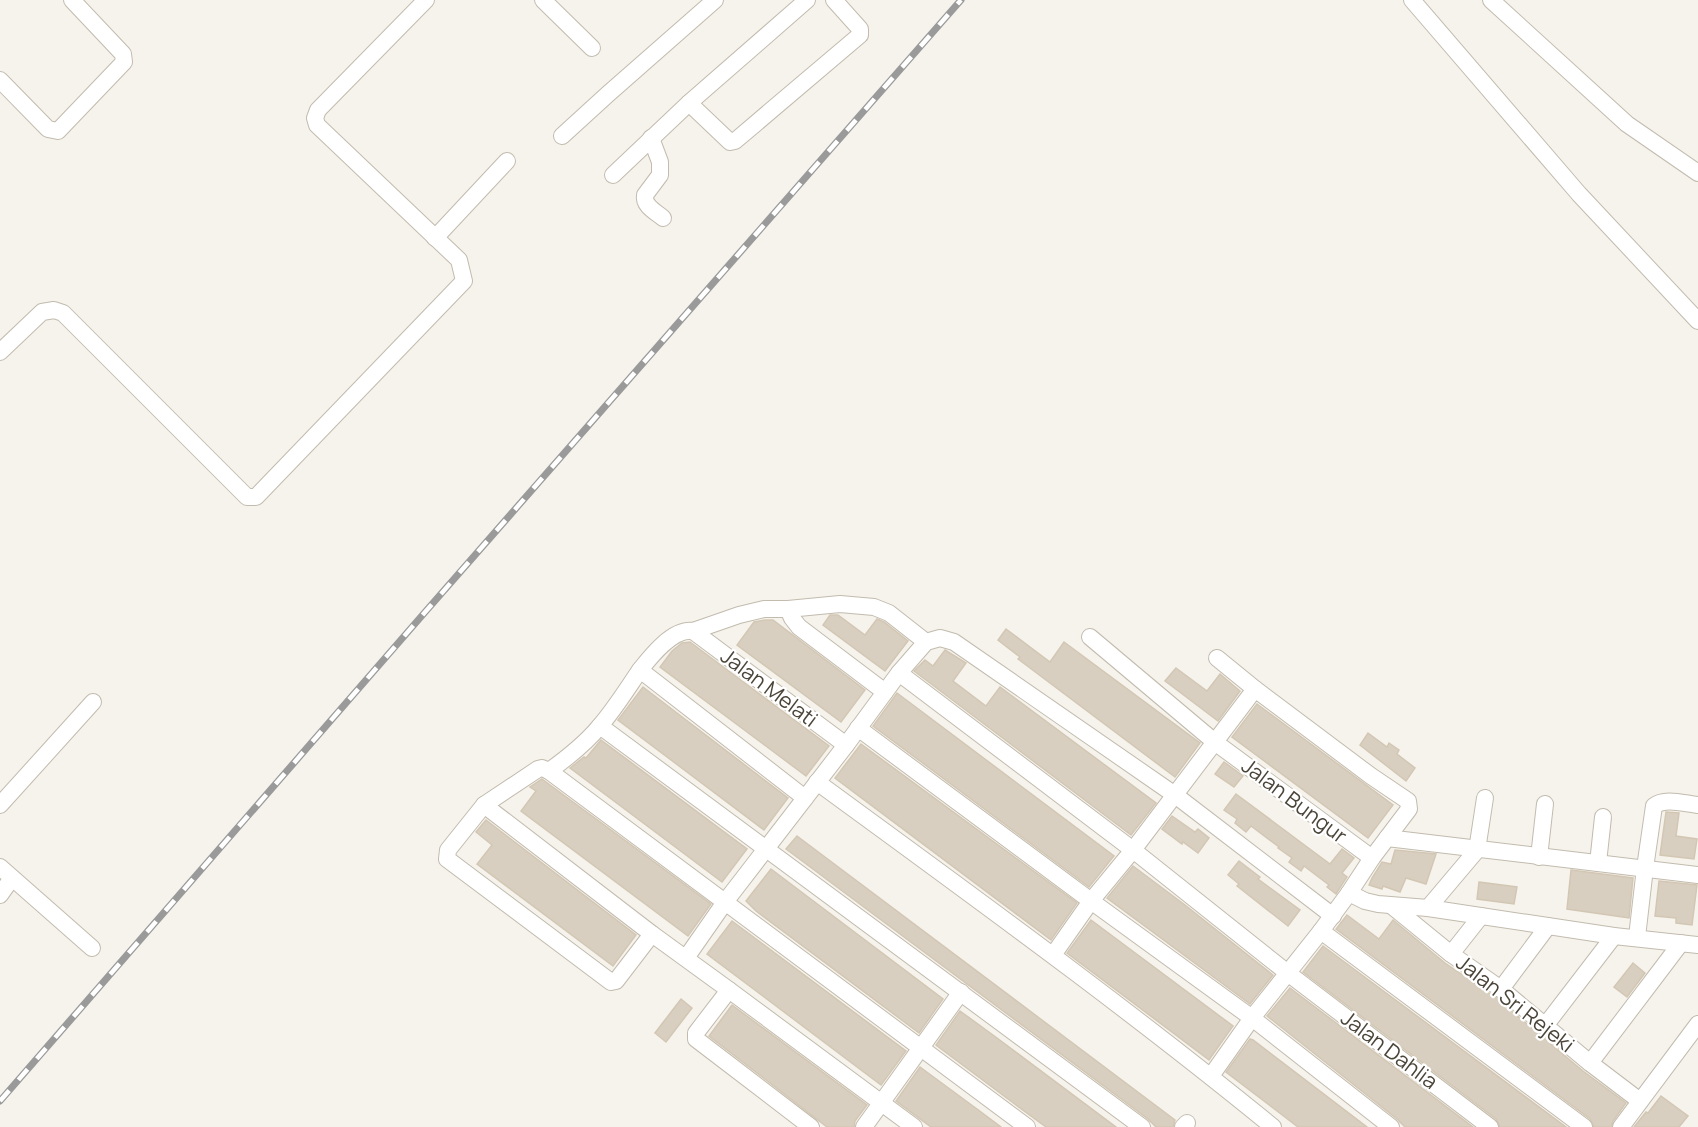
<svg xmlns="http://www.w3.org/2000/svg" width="1698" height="1127" viewBox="0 0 1698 1127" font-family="Manrope,sans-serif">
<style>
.building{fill:#d8cfc1;stroke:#d3c7b4;stroke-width:1.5}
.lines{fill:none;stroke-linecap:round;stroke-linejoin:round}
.minor-casing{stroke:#c2bbae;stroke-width:18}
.minor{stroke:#fff;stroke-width:16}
.rail-casing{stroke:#9a9a9a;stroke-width:7}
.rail{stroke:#fff;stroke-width:4.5;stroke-dasharray:14;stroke-linecap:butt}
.labels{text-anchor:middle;stroke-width:4.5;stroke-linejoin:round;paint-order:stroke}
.street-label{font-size:21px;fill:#4b4439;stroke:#fff}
</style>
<rect width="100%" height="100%" fill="#f6f3ec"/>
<!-- building -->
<g class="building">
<polygon points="830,615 838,615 865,635 877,619 884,622 908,641 885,671 823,625"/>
<polygon points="765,620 773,620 865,690 841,722 737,645 754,622"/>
<polygon points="1006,629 1050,662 1064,642 1200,743 1175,777 1018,659 1020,657 998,640"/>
<polygon points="690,642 829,746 806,776 660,667 672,651 682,643"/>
<polygon points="945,650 966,663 953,681 986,706 1000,687 1156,803 1131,835 914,671 925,660 933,666"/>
<polygon points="1176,668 1207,691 1220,674 1240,691 1218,721 1165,681"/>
<polygon points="643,687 788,798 764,830 618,720"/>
<polygon points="897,693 1114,856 1089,887 873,726"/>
<polygon points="1257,704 1393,805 1368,838 1232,737"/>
<polygon points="1368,733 1387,747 1389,743 1399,750 1397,754 1415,768 1406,781 1360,745"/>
<polygon points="601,740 747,849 722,882 570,768 584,757 586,758"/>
<polygon points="861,744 1077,903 1051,940 835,778"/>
<polygon points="1224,762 1243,776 1234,787 1215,774"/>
<polygon points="542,779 711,904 688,936 521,811 536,791 530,787"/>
<polygon points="1236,794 1330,864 1342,849 1354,858 1342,873 1347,877 1336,894 1327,887 1329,885 1304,866 1301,871 1289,862 1292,858 1278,848 1279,847 1251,826 1246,832 1235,823 1237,819 1224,810"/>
<polygon points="1666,812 1679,813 1676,836 1697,839 1694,859 1660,855"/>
<polygon points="1172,816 1195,832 1198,829 1209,838 1198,853 1183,842 1182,844 1162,829"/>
<polygon points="486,820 636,935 613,966 477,864 492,845 476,832"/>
<polygon points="797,836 1175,1120 1173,1127 1156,1127 1148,1119 786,849"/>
<polygon points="1395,850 1436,854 1426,884 1406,878 1400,892 1383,886 1382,889 1369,885 1372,878 1382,862 1391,864"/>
<polygon points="1239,861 1260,877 1258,879 1300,910 1288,926 1237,886 1239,884 1228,875"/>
<polygon points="1133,866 1185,905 1273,975 1250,1004 1107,898"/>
<polygon points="771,869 943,999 919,1033 756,911 746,901"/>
<polygon points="1571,870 1633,878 1629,918 1567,909"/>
<polygon points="1659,881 1697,885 1692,925 1676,923 1676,918 1655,916"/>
<polygon points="1479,882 1517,887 1514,904 1477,899"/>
<polygon points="1347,915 1379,939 1393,920 1445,963 1495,997 1583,1071 1626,1103 1613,1121 1611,1127 1594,1127 1590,1119 1336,929"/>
<polygon points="1091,920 1233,1026 1209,1060 1067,953"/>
<polygon points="732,921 906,1051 881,1085 707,954"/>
<polygon points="1323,946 1566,1127 1500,1127 1496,1119 1303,972"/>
<polygon points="1633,963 1645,973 1627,997 1614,987"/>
<polygon points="1290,988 1473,1127 1405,1127 1397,1119 1267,1016"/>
<polygon points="681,999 692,1008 666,1042 655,1033"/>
<polygon points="732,1005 867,1105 855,1121 854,1127 827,1127 709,1036"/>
<polygon points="960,1011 993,1035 1116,1127 1046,1127 1016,1105 936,1045"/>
<polygon points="1250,1039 1253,1040 1367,1127 1298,1127 1226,1072"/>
<polygon points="920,1067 977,1109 1001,1127 931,1127 896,1101"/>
<polygon points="1661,1096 1688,1116 1679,1127 1634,1127 1646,1112 1648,1113"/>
</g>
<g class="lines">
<defs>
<g id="minor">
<polyline points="543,0 592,48"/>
<polyline points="1412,0 1579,194 1698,321"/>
<polyline points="1491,0 1627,124 1698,173"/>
<polyline points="0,80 48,129 58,131 124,62 123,54 72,0"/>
<polyline points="689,103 730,142 735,141 860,35 860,29 834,0"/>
<polyline points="562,136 608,94 715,0"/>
<path d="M651,138L660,162V175L645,195C643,206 656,212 663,218"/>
<polyline points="613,175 689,103 807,0"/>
<polyline points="435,238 507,161"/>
<polyline points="0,352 42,312 54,310 63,313 247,497 256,497 464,281 459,260 317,125 315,118 318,110 426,0"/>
<polyline points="788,609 792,618 799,627 885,692"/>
<polyline points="693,631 846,745"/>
<polyline points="1090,637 1216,743 1372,858"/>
<polyline points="1217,658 1255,689"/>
<path d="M640,670C651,656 673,628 693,631L739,615L764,609H788L840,604L874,607L889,613L926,642"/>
<polyline points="899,673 1133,850 1289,974 1490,1127"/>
<polyline points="600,726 1142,1127"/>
<polyline points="858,728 1091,901 1252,1018 1391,1127"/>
<polyline points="549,771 1027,1127"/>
<path d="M817,782C971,895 1125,1006 1273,1127"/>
<polyline points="0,805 93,702"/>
<polyline points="484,805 652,934 729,990 914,1127"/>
<polyline points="1387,838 1698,875"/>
<polyline points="1539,857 1545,804"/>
<polyline points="1598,863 1603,817"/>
<polyline points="0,867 92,948"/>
<polyline points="0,895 12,878"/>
<polyline points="1392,906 1451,954 1501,989 1590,1063 1640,1101"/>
<polyline points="1428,908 1477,850 1485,798"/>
<polyline points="1321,931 1584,1127"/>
<path d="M652,934L616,981L611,982L447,859L448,850L484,805L538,769L542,768L549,771C567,758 585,744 599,727C614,710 627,689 640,670L805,798"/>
<path d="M1637,937L1645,868L1654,806C1665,797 1685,804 1698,805"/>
<polyline points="1451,954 1481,916"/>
<polyline points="1053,955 1091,901 1133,850 1255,689 1371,776 1408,801 1409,809 1372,858 1349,893"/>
<polyline points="686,958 725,902 846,745 899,673 926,642 940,638 954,642 1175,795 1333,916"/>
<polyline points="1501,989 1548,926"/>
<polyline points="729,990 696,1033 696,1039 811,1127"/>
<polyline points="1545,1026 1614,936"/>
<polyline points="1590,1063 1681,943"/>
<polyline points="1211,1076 1252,1018 1321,931 1349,893 1365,901 1378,904 1428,908 1614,936 1698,945"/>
<polyline points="864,1127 961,992"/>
<polyline points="1183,1127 1187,1123"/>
<polyline points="1621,1127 1698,1024"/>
</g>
</defs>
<!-- minor casing -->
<use href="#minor" class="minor-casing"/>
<!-- minor -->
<use href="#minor" class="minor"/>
<defs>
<polyline id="rail" points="0,1101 426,611 961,0"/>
</defs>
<!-- rail casing -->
<use href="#rail" class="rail-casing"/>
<!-- rail -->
<use href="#rail" class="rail"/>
</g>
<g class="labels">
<!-- street labels -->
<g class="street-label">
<text transform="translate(769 688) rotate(37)" y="7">Jalan Melati</text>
<text transform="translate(1294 801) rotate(37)" y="7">Jalan Bungur</text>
<text transform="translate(1515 1004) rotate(38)" y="7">Jalan Sri Rejeki</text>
<text transform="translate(1389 1050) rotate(37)" y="7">Jalan Dahlia</text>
</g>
</g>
</svg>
